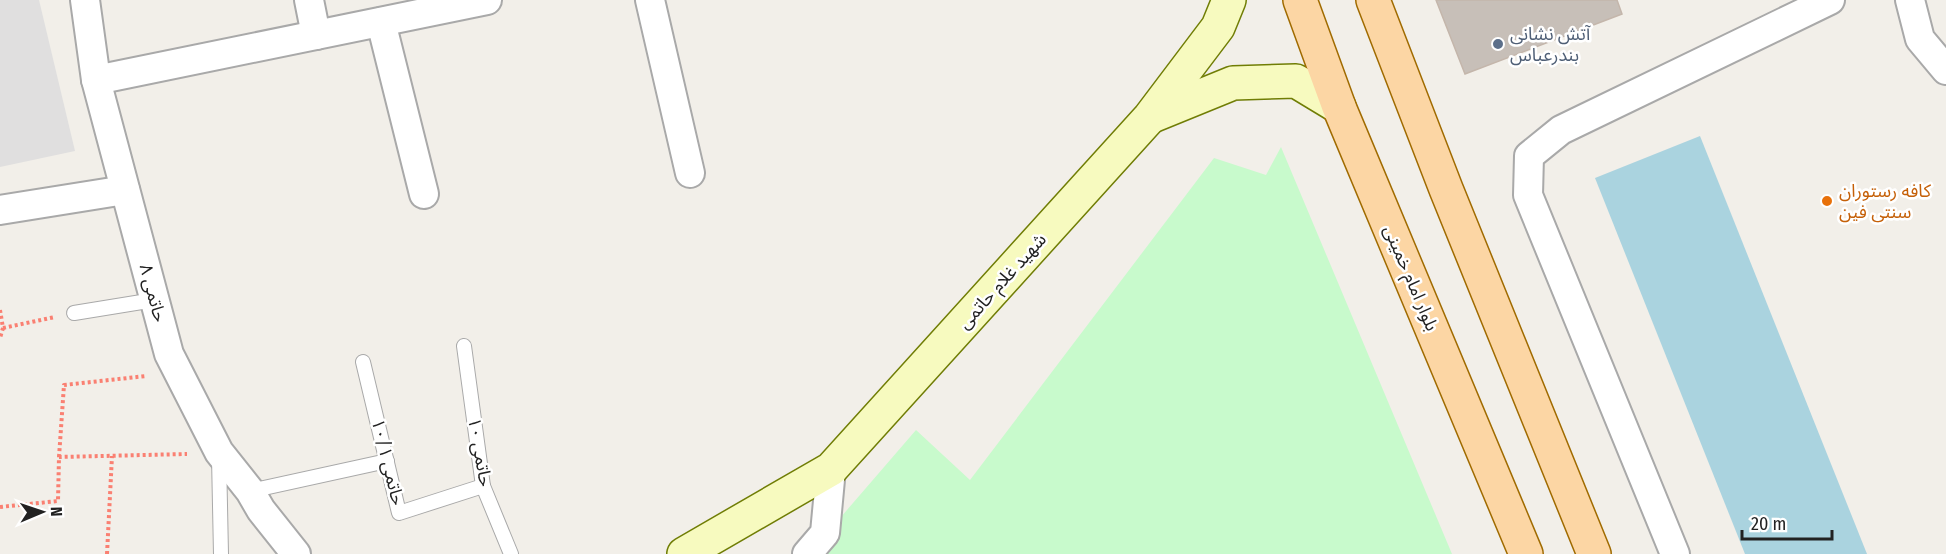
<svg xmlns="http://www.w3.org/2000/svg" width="1946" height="554" viewBox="0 0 1946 554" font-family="'Fira Sans Condensed','Noto Sans Arabic',sans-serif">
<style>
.residential{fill:#e0dfdf}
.park{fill:#c8facc}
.water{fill:#aad3df}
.building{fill:#c7bfb8;stroke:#c4b6ab;stroke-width:1.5}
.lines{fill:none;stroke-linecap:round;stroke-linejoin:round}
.lane-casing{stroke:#a9a9a9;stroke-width:16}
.street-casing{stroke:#a9a9a9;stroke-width:32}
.secondary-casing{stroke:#707d05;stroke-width:36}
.primary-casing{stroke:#a06b00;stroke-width:36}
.path{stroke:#fa8072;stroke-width:4;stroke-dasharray:3 3;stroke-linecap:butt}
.lane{stroke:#fff;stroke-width:14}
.street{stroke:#fff;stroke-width:28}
.secondary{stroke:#f7fabf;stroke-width:33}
.primary{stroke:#fcd6a4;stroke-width:33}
.service-dot{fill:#5c6f8a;stroke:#fff;stroke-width:2}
.food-dot{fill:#e8710a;stroke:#fff;stroke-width:2}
.labels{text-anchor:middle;stroke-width:5;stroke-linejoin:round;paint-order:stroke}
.service-label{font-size:18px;fill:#4e5e75;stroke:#fff;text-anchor:start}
.food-label{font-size:18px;fill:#c56008;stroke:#fff;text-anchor:start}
.street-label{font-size:18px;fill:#222;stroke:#fff}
</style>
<rect width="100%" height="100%" fill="#f2efe9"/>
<!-- residential -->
<polygon class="residential" points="0,0 39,0 75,151 0,167"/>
<!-- park -->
<polygon class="park" points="1281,147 1452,554 809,554 916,430 970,480 1214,158 1266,175"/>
<!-- water -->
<polygon class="water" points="1700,136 1867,554 1745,554 1595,178"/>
<!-- building -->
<polygon class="building" points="1436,0 1617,0 1622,14 1465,74"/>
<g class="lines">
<defs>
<g id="lane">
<polyline points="74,313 154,300"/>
<polyline points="464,346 483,486 511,554"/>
<polyline points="363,362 399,513 483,486"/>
<polyline points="219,457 221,554"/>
<polyline points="250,491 387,461"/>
</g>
<g id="street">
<polyline points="85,0 96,80 169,354 219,452 250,491 261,510 296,554"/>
<polyline points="309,0 316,35"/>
<polyline points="650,0 690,173"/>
<polyline points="1910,0 1920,39 1946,70"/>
<polyline points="381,22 424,194"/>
<polyline points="96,80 487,0"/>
<polyline points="0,210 125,190"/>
<polyline points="807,554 825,533 831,469"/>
<polyline points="1675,554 1528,195 1529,156 1561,130 1830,0"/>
</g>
<g id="secondary">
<polyline points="1152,116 1233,83 1296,81 1339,107"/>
<polyline points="684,554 831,469 1150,117 1218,27 1229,0"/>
</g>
<g id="primary">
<polyline points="1300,0 1339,107 1526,554"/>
<polyline points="1373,0 1446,189 1594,554"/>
</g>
</defs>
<!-- lane casing -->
<use href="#lane" class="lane-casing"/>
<!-- street casing -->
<use href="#street" class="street-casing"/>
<!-- secondary casing -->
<use href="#secondary" class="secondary-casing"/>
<!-- primary casing -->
<use href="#primary" class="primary-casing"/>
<!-- path -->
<g class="path">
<polyline points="0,310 3,328 0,338"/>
<polyline points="3,328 55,317"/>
<polyline points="59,457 64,385 146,376"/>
<polyline points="0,507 58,501 59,457 187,454"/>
<polyline points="107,554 112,456"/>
</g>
<!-- lane -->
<use href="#lane" class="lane"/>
<!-- street -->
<use href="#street" class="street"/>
<!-- secondary -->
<use href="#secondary" class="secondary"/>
<!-- primary -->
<use href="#primary" class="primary"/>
</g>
<!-- markers -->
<circle class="service-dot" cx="1498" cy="44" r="6"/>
<circle class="food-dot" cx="1827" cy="201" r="6"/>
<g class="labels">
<!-- service labels -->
<g class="service-label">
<text x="1510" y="40">آتش نشانی<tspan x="1510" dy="21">بندرعباس</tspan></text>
</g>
<!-- food labels -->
<g class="food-label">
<text x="1839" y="197">کافه رستوران<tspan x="1839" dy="21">سنتی فین</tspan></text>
</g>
<!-- street labels -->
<g class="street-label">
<text transform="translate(1411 278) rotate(67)" y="6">بلوار امام خمینی</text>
<text transform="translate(1002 281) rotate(-48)" y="6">شهید غلام حاتمی</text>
<text transform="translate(153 293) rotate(75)" y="6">حاتمی ۸</text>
<text transform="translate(480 452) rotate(80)" y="6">حاتمی ۱۰</text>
<text transform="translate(388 462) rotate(76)" y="6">حاتمی ۱۰/۱</text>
</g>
</g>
<!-- north arrow -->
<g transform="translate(42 512) rotate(88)" stroke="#ffffff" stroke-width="4.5" paint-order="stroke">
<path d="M0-4.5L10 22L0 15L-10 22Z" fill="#222222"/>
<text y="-9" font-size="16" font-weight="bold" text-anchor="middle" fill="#222222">N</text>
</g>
<!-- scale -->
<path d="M1742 530v9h90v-9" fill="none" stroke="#222222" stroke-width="3"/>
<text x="1751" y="530" font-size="18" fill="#222222" stroke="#ffffff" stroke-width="4.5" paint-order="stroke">20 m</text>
</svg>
